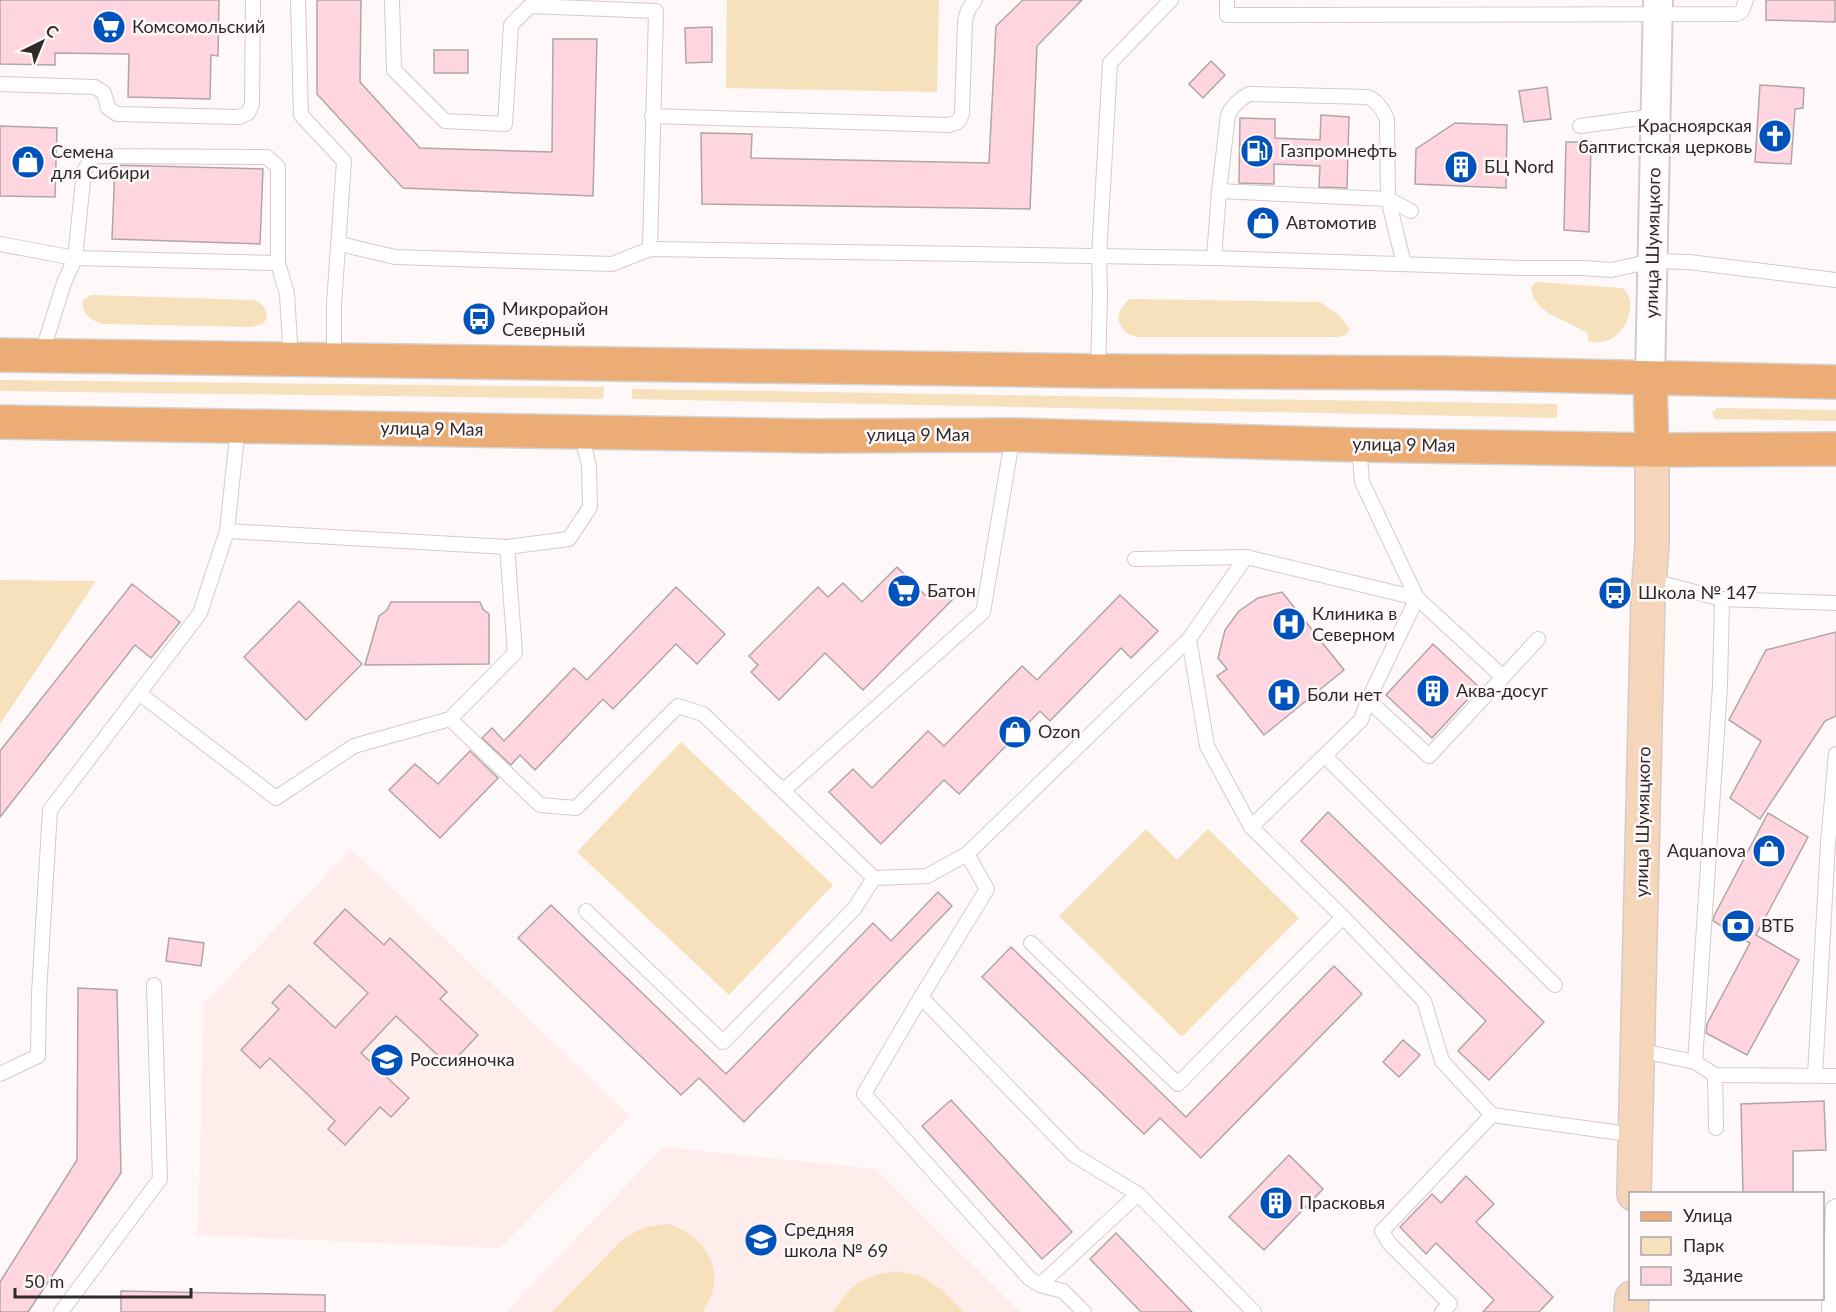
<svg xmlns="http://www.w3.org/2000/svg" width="1836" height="1312" viewBox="0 0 1836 1312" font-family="Lato,sans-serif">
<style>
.built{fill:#feedea}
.green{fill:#f7e0bc}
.building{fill:#ffd6df;stroke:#b0a5a8;stroke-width:1.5}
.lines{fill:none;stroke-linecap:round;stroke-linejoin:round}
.lane-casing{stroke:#d6cac9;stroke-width:16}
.street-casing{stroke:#d6cac9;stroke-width:32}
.secondary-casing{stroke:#d6cac9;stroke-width:36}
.primary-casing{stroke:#d5d4d4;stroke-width:36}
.lane{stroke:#fff;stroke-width:14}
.street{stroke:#fff;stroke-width:28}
.secondary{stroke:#f5d6bb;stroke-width:33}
.primary{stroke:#ebac76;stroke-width:33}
.labels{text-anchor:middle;stroke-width:5;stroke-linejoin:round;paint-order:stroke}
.poi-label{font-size:18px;fill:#2f2a2a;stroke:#fef9f8;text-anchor:start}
.street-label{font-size:18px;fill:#2f2a2a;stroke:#fef9f8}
</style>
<rect width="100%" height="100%" fill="#fef9f8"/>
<!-- built -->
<g class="built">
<polygon points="351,849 630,1116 500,1248 198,1235 204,1004"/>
<polygon points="663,1147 876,1169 1020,1312 506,1312"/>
</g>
<!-- green -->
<g class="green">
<polygon points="727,0 939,0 937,92 726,88"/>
<path d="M1536,282L1622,288C1642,301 1624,351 1588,341V334C1567,318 1534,316 1531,287Z"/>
<path d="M91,295L253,300C262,303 267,309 267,319L262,324L252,327L104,324C91,321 81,314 83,300Z"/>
<path d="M1130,299L1320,302L1340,316L1350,329L1346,335L1337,337H1136C1115,331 1113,312 1130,299Z"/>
<polygon points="0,380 604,387 603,399 0,391"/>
<polygon points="632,389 1557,404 1557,418 632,399"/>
<polygon points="1717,408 1836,410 1836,421 1715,419 1712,413"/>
<polygon points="0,580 96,581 0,724"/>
<polygon points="681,742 833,885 729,995 577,852"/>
<polygon points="1146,829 1177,860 1208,829 1299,918 1182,1037 1059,916"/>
<path d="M669,1224C709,1238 729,1275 702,1312H552L622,1240C638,1229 650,1225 669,1224Z"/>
<path d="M896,1271L921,1276L942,1290L964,1312H833C852,1283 861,1277 896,1271Z"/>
</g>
<!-- building -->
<g class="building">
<polygon points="0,0 219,0 218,56 211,55 210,99 128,97 129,54 55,53 55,65 0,64"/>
<polygon points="317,0 361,0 360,82 420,148 552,152 553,39 597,39 593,196 403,188 317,94"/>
<polygon points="1023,0 1082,0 1037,46 1030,209 702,204 701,133 752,134 751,158 989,163 996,26"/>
<polygon points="1766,0 1835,0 1835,22 1766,20"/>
<polygon points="712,27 712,62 686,63 685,28"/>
<rect x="434" y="50" width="34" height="23"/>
<polygon points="1211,61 1225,75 1203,98 1189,84"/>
<polygon points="1760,85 1804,88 1803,108 1795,109 1791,164 1755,162"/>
<polygon points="1547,87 1551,119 1524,122 1519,91"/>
<polygon points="1321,115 1349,117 1347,188 1319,187 1320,166 1274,164 1274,184 1239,183 1240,118 1275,119 1275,138 1320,140"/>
<polygon points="1455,123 1507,125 1506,188 1415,184 1416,149"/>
<polygon points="0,126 57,128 55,197 0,196"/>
<polygon points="1566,142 1591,142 1589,232 1564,230"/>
<polygon points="115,165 263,169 260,244 112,239"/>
<polygon points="897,567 925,595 954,598 863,690 825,653 779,700 751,672 758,665 749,656 818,587 828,597 843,583 862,602"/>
<polygon points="132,584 180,622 151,658 135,645 0,817 0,751"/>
<polygon points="676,587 725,634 697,664 676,644 613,709 603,699 535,770 520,755 511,765 482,738 492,728 504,741 574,668 587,680"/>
<polygon points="1282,592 1344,670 1264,735 1217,676 1227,669 1218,658 1225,630 1239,611 1258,598"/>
<polygon points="1120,595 1158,631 1131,658 1121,648 1050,721 1040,711 959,794 944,780 881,844 829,792 853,769 872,788 928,731 944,746 1022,666 1037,680"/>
<polygon points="299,601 362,664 306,720 244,657"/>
<polygon points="391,602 480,602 483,609 489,614 489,664 365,665 379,616 387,610"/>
<polygon points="1836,632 1836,716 1825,721 1760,819 1730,798 1761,741 1729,720 1766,650"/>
<polygon points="1433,644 1479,687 1432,738 1386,695"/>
<polygon points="470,751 498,778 440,838 389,790 415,764 438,784"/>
<polygon points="1328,812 1544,1022 1489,1080 1458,1051 1486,1021 1301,841"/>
<polygon points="1768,813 1808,837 1756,935 1799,960 1747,1055 1706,1033 1707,1024 1750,943 1713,921 1714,916"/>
<polygon points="938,892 952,906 744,1122 699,1078 681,1095 518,938 551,905 726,1074 873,923 891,941"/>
<polygon points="345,909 384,945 390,938 423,969 447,992 440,999 478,1035 449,1066 396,1016 361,1053 409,1098 391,1117 380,1107 345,1145 328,1129 335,1121 270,1058 260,1068 241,1050 279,1009 272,1003 289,985 335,1028 368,993 314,943"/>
<polygon points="169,938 204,943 201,966 166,961"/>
<polygon points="1011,947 1186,1117 1334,966 1362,994 1201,1158 1160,1118 1144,1134 982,977"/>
<polygon points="78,988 117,990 121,1173 28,1312 0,1312 0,1282 77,1160"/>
<polygon points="1403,1040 1420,1055 1399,1077 1383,1062"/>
<polygon points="951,1100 1072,1232 1042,1259 922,1126"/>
<polygon points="1824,1101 1826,1150 1793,1151 1793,1194 1743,1194 1741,1104"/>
<polygon points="1289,1155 1323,1189 1264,1250 1229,1217"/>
<polygon points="1466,1176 1494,1204 1476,1222 1553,1297 1539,1312 1483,1312 1494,1300 1436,1243 1426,1254 1400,1227 1432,1194 1441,1203"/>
<polygon points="1116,1233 1192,1312 1141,1312 1090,1259"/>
<polygon points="121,1291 325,1295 325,1312 121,1312"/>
</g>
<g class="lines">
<defs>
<g id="lane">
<polyline points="298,0 301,115 344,161 334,304 334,361"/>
<polyline points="392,0 394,70 445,121 505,124 511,25 530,6 656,11 650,249"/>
<polyline points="1227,0 1227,15 1737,14 1742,11 1746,0"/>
<polyline points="0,84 95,87 104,93 108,108 117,114 239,117 248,113 252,104 253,0"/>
<polyline points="652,116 949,125 958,122 962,114 965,21 968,10 975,0"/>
<polyline points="1580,126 1656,116"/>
<path d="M1219,191L1228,115C1232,106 1241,98 1249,94L1368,97C1377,101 1383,110 1387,119L1388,199L1411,211"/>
<polyline points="0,244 75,258 278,263"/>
<polyline points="340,244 395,257 612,264 650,249 1214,258 1521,268 1584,268 1611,270 1653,261 1689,262 1836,280"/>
<polyline points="1214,258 1219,191 1388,199 1404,264"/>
<polyline points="41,356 64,283 75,258 84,171 93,156 267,157 278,167 278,263 287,294 291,360"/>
<polyline points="1098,371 1100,294 1099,257 1110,63 1171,0"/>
<polyline points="227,531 507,547"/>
<polyline points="1135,559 1246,557"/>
<polyline points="1649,580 1722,599 1836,603"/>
<polyline points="1503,677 1538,639"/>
<polyline points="140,694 276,798 354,746 450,719 515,653 507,547 569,539 590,507 589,466 581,432"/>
<polyline points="450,719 540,805 576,808 678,706 703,714 874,878 927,876 967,854 1189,639"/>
<polyline points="1325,756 1555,985"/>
<polyline points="783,791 983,612 1013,435"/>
<polyline points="1251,827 1361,720 1368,700 1417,598 1362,482 1359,445"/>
<polyline points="586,911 723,1042 854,909 874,878"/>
<polyline points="1343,917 1251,827 1207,746 1189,639 1246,557 1417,598 1503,677 1429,756 1368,700"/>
<polyline points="1031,943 1178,1084 1343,917 1424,1001 1442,1061 1492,1115 1635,1135"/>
<polyline points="921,997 987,889 967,854"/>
<polyline points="1637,1050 1695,1062 1715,1075 1836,1076"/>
<polyline points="1695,1062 1720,686 1722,599"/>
<polyline points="0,1074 38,1056 39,993 50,810 200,613 227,531 238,426"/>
<polyline points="1715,1075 1716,1128"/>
<polyline points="1815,1075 1828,843 1836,754"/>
<polyline points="1040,1285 1138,1194"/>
<polyline points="61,1312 160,1179 154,985"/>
<polyline points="1084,1312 1063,1291 1040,1285 1029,1278 864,1094 921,997 1074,1155 1138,1194 1254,1312"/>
<polyline points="1442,1312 1450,1304 1389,1243 1382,1231 1492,1115"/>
<polyline points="1829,1312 1833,1208 1836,1206"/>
</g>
<polyline id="street" points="1650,379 1658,0"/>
<g id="secondary">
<polyline points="1634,1194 1648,597 1652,546 1652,450"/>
<polyline points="1631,1312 1632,1298"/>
</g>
<g id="primary">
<polyline points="0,355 1098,371 1445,373 1836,382"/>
<polyline points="1650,379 1652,450"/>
<polyline points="0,422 817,436 1013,435 1359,445 1652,450 1836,449"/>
</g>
</defs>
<!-- lane casing -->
<use href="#lane" class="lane-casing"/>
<!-- street casing -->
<use href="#street" class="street-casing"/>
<!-- secondary casing -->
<use href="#secondary" class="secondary-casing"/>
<!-- primary casing -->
<use href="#primary" class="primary-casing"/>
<!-- lane -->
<use href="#lane" class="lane"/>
<!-- street -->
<use href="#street" class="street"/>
<!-- secondary -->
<use href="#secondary" class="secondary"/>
<!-- primary -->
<use href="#primary" class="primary"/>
</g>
<!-- icons -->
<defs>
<symbol id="supermarket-disc" viewBox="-11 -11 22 22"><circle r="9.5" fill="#0152bb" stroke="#fef9f8"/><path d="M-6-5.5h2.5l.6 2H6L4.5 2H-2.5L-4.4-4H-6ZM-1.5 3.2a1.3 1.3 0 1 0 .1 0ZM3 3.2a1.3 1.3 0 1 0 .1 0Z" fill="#fff"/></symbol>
<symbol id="church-disc" viewBox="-11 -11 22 22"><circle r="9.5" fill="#0152bb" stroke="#fef9f8"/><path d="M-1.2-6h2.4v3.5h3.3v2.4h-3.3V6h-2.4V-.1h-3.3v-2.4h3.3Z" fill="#fff"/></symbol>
<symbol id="fuel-disc" viewBox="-11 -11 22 22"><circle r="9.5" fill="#0152bb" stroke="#fef9f8"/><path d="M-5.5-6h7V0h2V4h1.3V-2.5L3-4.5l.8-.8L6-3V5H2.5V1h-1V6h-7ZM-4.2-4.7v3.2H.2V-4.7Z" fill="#fff"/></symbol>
<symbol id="shop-disc" viewBox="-11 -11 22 22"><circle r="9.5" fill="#0152bb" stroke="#fef9f8"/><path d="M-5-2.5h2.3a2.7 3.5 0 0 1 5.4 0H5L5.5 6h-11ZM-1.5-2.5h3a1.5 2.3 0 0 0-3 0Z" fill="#fff"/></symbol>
<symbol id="building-disc" viewBox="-11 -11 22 22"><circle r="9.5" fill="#0152bb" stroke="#fef9f8"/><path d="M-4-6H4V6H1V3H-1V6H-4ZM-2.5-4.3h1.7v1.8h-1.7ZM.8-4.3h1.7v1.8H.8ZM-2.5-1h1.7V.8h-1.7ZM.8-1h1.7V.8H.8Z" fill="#fff"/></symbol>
<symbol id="bus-disc" viewBox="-11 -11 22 22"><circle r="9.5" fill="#0152bb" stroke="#fef9f8"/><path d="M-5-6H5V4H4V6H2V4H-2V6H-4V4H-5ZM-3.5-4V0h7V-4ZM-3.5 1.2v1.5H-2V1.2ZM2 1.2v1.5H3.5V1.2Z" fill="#fff"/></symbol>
<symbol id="hospital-disc" viewBox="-11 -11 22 22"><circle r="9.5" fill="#0152bb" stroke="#fef9f8"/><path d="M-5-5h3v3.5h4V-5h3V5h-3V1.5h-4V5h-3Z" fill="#fff"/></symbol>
<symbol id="bank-disc" viewBox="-11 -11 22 22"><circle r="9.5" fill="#0152bb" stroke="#fef9f8"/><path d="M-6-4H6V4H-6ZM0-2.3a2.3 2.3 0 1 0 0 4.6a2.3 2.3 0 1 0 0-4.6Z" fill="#fff"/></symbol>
<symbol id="school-disc" viewBox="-11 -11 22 22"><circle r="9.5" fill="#0152bb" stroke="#fef9f8"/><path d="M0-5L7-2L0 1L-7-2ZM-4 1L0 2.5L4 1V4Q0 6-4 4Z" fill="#fff"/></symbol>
</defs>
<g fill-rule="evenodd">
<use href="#supermarket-disc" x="90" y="8" width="38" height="38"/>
<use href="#church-disc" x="1756" y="117" width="38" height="38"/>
<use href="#fuel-disc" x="1238" y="132" width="38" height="38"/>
<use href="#shop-disc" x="9" y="143" width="38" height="38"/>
<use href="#building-disc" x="1442" y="148" width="38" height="38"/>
<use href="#shop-disc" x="1244" y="204" width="38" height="38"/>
<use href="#bus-disc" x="460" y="300" width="38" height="38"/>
<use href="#supermarket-disc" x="885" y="572" width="38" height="38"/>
<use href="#bus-disc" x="1596" y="574" width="38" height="38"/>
<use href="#hospital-disc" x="1270" y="605" width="38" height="38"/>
<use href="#building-disc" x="1414" y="672" width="38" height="38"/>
<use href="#hospital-disc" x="1265" y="676" width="38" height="38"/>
<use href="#shop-disc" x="996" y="713" width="38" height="38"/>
<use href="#shop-disc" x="1750" y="832" width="38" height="38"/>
<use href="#bank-disc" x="1719" y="907" width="38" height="38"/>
<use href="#school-disc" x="368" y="1041" width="38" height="38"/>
<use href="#building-disc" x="1257" y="1184" width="38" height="38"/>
<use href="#school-disc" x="742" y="1221" width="38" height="38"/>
</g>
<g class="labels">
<!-- poi labels -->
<g class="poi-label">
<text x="132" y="33">Комсомольский</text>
<text x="1752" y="132" text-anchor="end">Красноярская<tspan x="1752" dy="21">баптистская церковь</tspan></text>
<text x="1280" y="157">Газпромнефть</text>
<text x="51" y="158">Семена<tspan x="51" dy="21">для Сибири</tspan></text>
<text x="1484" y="173">БЦ Nord</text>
<text x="1286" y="229">Автомотив</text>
<text x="502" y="315">Микрорайон<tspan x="502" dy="21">Северный</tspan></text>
<text x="927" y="597">Батон</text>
<text x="1638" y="599">Школа № 147</text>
<text x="1312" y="620">Клиника в<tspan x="1312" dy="21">Северном</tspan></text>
<text x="1456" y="697">Аква-досуг</text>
<text x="1307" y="701">Боли нет</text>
<text x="1038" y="738">Ozon</text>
<text x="1746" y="857" text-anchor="end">Aquanova</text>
<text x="1761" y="932">ВТБ</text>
<text x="410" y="1066">Россияночка</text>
<text x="1299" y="1209">Прасковья</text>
<text x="784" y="1236">Средняя<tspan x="784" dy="21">школа № 69</tspan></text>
</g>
<!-- street labels -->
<g class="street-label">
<text transform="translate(1653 243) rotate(-89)" y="6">улица Шумяцкого</text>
<text transform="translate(432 429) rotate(1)" y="6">улица 9 Мая</text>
<text x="918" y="441">улица 9 Мая</text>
<text transform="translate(1404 445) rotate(1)" y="6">улица 9 Мая</text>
<text transform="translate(1643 822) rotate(-89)" y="6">улица Шумяцкого</text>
</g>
</g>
<!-- legend -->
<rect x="1629" y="1192" width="195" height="108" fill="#fef9f8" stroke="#aba6a6" stroke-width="1.5"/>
<rect x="1641" y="1212" width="30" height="9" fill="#ebac76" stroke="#aba6a6" stroke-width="1.5"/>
<text x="1683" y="1222" font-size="18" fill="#2f2a2a">Улица</text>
<rect x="1641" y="1237" width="30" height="18" fill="#f7e0bc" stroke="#aba6a6" stroke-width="1.5"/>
<text x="1683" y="1252" font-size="18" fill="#2f2a2a">Парк</text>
<rect x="1641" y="1267" width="30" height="18" fill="#ffd6df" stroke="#aba6a6" stroke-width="1.5"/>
<text x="1683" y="1282" font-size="18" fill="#2f2a2a">Здание</text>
<!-- north arrow -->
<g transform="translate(42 42) rotate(43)" stroke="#fef9f8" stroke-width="4.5" paint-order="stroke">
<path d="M0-4.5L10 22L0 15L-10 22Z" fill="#2f2a2a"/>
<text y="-9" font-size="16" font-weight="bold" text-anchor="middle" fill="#2f2a2a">С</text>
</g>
<!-- scale -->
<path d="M15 1288v9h176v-9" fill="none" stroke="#2f2a2a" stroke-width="3"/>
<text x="24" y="1288" font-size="18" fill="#2f2a2a" stroke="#fef9f8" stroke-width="4.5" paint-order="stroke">50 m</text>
</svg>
